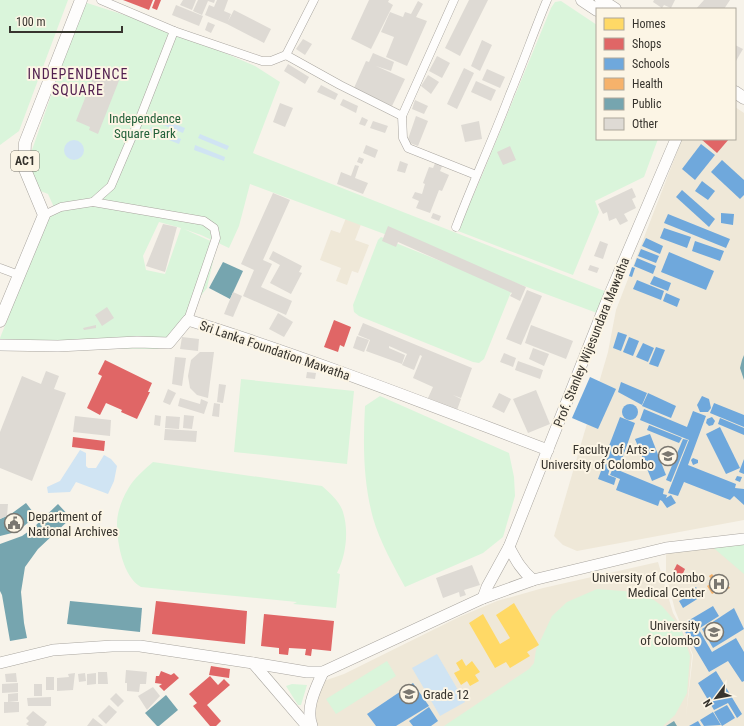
<svg xmlns="http://www.w3.org/2000/svg" width="744" height="726" viewBox="0 0 744 726" font-family="'Roboto Condensed',sans-serif">
<style>
.built{fill:#efe8d8}
.green{fill:#daf5db;fill-rule:evenodd}
.water{fill:#d0e4f3}
.homes{fill:#ffd966}
.shops{fill:#e06666}
.schools{fill:#6fa8dc}
.health{fill:#f6b26b}
.public{fill:#76a5af}
.building{fill:#dedad4}
.lines{fill:none;stroke-linecap:round;stroke-linejoin:round}
.street-casing{stroke:#a9a59f;stroke-width:9}
.secondary-casing{stroke:#a9a59f;stroke-width:12}
.primary-casing{stroke:#a9a59f;stroke-width:13}
.street{stroke:#fefdfc;stroke-width:8}
.secondary{stroke:#fefdfc;stroke-width:11}
.primary{stroke:#fefdfc;stroke-width:12}
.labels{text-anchor:middle;stroke-width:4;stroke-linejoin:round;paint-order:stroke}
.shield{fill:#fcf5e5;stroke:#726e65;stroke-width:1}
.shield-label{font-size:12px;font-weight:bold;fill:#37342e}
.park-label{font-size:13px;fill:#24613a;stroke:#fcf5e5}
.street-label{font-size:13px;fill:#37342e;stroke:#fcf5e5}
.poi-label{font-size:13px;fill:#37342e;stroke:#fcf5e5;text-anchor:end}
.neighbourhood-label{font-size:14px;letter-spacing:1px;fill:#522050;stroke:#fcf5e5}
</style>
<rect width="100%" height="100%" fill="#f7f3ea"/>
<!-- built -->
<g class="built">
<polygon points="735,107 744,113 744,520 577,551 563,545 554,536 608,352 616,310 682,139 735,139"/>
<polygon points="348,213 363,219 355,240 369,245 358,273 352,271 347,285 336,281 341,268 320,260 331,230 340,233"/>
<polygon points="744,539 744,726 316,726 313,713 321,682 344,674 459,617 497,601 543,588 658,562 673,613 681,627 692,655 686,716 693,655 675,610 666,575 666,548"/>
</g>
<!-- green -->
<g class="green">
<polygon points="0,0 68,0 19,131 0,145"/>
<polygon points="561,1 597,25 597,139 658,139 644,177 595,201 599,212 573,275 458,231 483,173 551,8 555,2"/>
<path d="M84,2L174,31L255,66L280,82L253,153L607,292L597,313L250,184L239,226L229,248L201,235L184,229L217,244L207,288L158,349L78,348L0,342V338L53,205L48,194L38,190L27,164ZM159,222L181,228L165,274L146,270L143,256Z"/>
<polygon points="381,237 485,279 511,292 484,359 479,363 473,362 359,316 354,312 353,305 378,240"/>
<polygon points="241,379 354,391 347,464 234,452"/>
<path d="M380,396L509,453L514,477L515,496L503,537L483,553L405,587C393,565 380,542 373,518C363,481 363,444 365,406Z"/>
<path d="M153,462L322,486C330,493 340,502 343,512C349,531 346,556 337,573L340,574L336,608L293,604L297,602L141,587C123,577 117,543 117,524C117,512 122,499 128,489C134,478 144,470 153,462Z"/>
<polygon points="744,539 744,574 709,544"/>
<polygon points="597,589 636,592 654,600 662,606 681,628 690,656 687,693 675,715 663,726 444,726 529,669 534,663 536,650 552,616 567,602"/>
<polygon points="387,661 396,676 336,714 326,699"/>
<polygon points="292,684 307,685 301,705 298,705 286,686"/>
</g>
<!-- water -->
<g class="water">
<polygon points="155,116 185,128 183,133 153,121"/>
<polygon points="151,127 181,139 179,144 149,132"/>
<polygon points="200,134 229,146 227,150 198,138"/>
<circle cx="74" cy="150" r="10"/>
<polygon points="195,145 225,157 224,161 194,150"/>
<polygon points="80,450 86,453 86,466 88,468 96,468 104,455 111,459 117,466 114,481 108,494 76,482 70,492 48,493 47,487 60,481"/>
<polygon points="437,654 465,702 440,716 412,668"/>
</g>
<!-- homes -->
<g class="homes">
<polygon points="514,603 539,645 527,652 530,656 510,668 506,662 495,668 469,623 483,614 500,644 510,638 496,615"/>
<polygon points="462,659 466,666 472,661 480,672 475,675 479,681 470,686 467,681 461,685 454,673 460,670 456,663"/>
</g>
<!-- shops -->
<g class="shops">
<polygon points="123,0 153,0 149,10"/>
<polygon points="155,0 161,0 157,10 152,8"/>
<polygon points="701,139 729,139 717,153"/>
<polygon points="334,320 351,327 344,347 340,345 338,352 324,347"/>
<polygon points="105,360 152,383 148,392 150,392 137,419 121,412 122,410 106,403 100,415 87,408 102,376 98,374"/>
<polygon points="73,437 105,441 104,451 72,447"/>
<polygon points="677,564 685,569 679,582 670,578"/>
<polygon points="156,601 247,611 245,644 152,634"/>
<polygon points="264,614 334,621 331,651 312,649 311,656 305,655 306,649 289,648 288,655 279,654 279,648 261,646"/>
<polygon points="211,666 230,669 229,678 209,675"/>
<polygon points="161,671 171,675 174,673 179,678 164,691 159,686 162,684 155,683 156,676 159,676"/>
<polygon points="210,676 218,685 224,679 230,685 207,705 221,721 216,726 210,726 193,706 197,703 189,694"/>
</g>
<!-- schools -->
<g class="schools">
<polygon points="701,144 715,155 695,180 682,169"/>
<polygon points="722,160 744,180 744,195 740,199 711,172"/>
<polygon points="702,181 715,191 708,200 695,191"/>
<polygon points="682,190 715,219 709,227 676,197"/>
<polygon points="721,213 734,214 733,225 721,223"/>
<polygon points="668,214 730,239 726,248 664,223"/>
<polygon points="664,228 691,237 687,248 660,238"/>
<polygon points="646,238 663,246 660,254 642,246"/>
<polygon points="695,241 724,251 720,261 692,251"/>
<polygon points="641,249 659,256 656,263 638,256"/>
<polygon points="669,252 714,271 706,290 661,272"/>
<polygon points="637,258 656,266 653,274 634,266"/>
<polygon points="632,267 635,268 632,277 629,276"/>
<polygon points="654,276 671,283 668,291 650,284"/>
<polygon points="637,280 664,291 661,300 633,289"/>
<polygon points="666,293 680,299 677,307 663,301"/>
<polygon points="618,332 627,335 621,351 613,348"/>
<polygon points="629,337 639,341 633,356 623,352"/>
<polygon points="643,343 654,348 648,362 636,357"/>
<polygon points="656,347 665,350 658,367 649,364"/>
<polygon points="590,377 616,389 598,429 572,418"/>
<polygon points="621,382 647,393 642,405 618,392"/>
<polygon points="648,393 676,406 671,418 642,406"/>
<polygon points="702,396 709,399 711,408 708,412 700,412 697,405"/>
<polygon points="714,403 744,415 744,427 710,413"/>
<circle cx="630" cy="412" r="8"/>
<polygon points="644,409 687,427 693,411 706,416 688,465 736,484 735,488 744,489 744,505 734,496 730,500 684,482 678,496 668,493 689,440 640,420"/>
<polygon points="620,417 635,423 618,470 664,489 663,494 667,495 666,498 671,495 676,503 667,508 662,501 660,500 658,506 616,490 620,479 610,475 615,463 604,459"/>
<polygon points="712,417 715,421 713,425 709,426 706,423 707,419"/>
<polygon points="720,418 744,428 744,435 718,424"/>
<polygon points="649,425 682,438 679,443 647,430"/>
<polygon points="720,427 740,468 726,474 706,434"/>
<polygon points="650,434 666,475 652,481 635,439"/>
<polygon points="683,439 688,440 671,482 666,480"/>
<polygon points="693,458 698,460 698,463 693,465 691,460"/>
<polygon points="744,459 744,474 739,472"/>
<polygon points="604,463 611,465 608,475 616,478 614,485 598,479"/>
<polygon points="737,476 742,477 740,482 735,480"/>
<polygon points="696,587 702,596 683,608 679,601 686,597 684,594"/>
<polygon points="713,606 719,616 700,628 698,628 712,652 736,638 744,652 744,681 742,682 728,661 709,672 681,625"/>
<polygon points="734,608 744,629 713,648 702,629"/>
<polygon points="716,671 742,714 737,718 728,703 714,710 698,683"/>
<polygon points="413,683 429,706 396,726 376,726 367,714"/>
<polygon points="727,705 735,718 722,726 714,712"/>
<polygon points="429,707 438,721 431,726 413,726 409,721"/>
<polygon points="713,712 721,725 704,726 700,720"/>
<polygon points="698,721 701,726 689,726"/>
</g>
<!-- health -->
<polygon class="health" points="712,574 717,580 724,575 729,584 728,585 730,588 726,590 724,587 722,588 725,592 721,594 719,590 712,594 707,586 713,582 709,576"/>
<!-- public -->
<g class="public">
<polygon points="223,262 243,271 230,299 209,288"/>
<polygon points="744,355 744,380 740,368 742,360"/>
<polygon points="26,503 36,516 24,526 12,533 0,536 0,519 11,514"/>
<polygon points="58,504 71,518 38,549 25,567 21,592 24,623 27,638 10,641 2,595 0,591 0,544 22,536 32,529"/>
<polygon points="70,601 142,608 140,632 67,624"/>
<polygon points="166,695 178,710 159,726 157,726 145,713"/>
<polygon points="674,721 677,726 666,726"/>
</g>
<!-- building -->
<g class="building">
<polygon points="183,0 196,0 192,10 180,5"/>
<polygon points="198,0 215,0 214,3 208,1 202,15 193,11"/>
<polygon points="217,0 228,0 224,11 231,14 228,21 234,10 271,29 264,43 227,24 205,15 209,5 214,7"/>
<polygon points="369,0 389,0 388,2 393,5 371,49 351,39"/>
<polygon points="469,0 488,0 460,56 445,48"/>
<polygon points="654,0 675,0 671,8 664,5 662,8 653,2"/>
<polygon points="704,0 730,0 724,9 696,9"/>
<polygon points="418,1 423,4 416,17 427,21 407,66 386,57 394,37 381,32 390,12 403,17 405,12 411,14"/>
<polygon points="176,5 203,16 199,26 172,15"/>
<polygon points="208,22 215,25 211,33 205,30"/>
<polygon points="303,39 312,44 305,55 296,49"/>
<polygon points="482,40 492,45 480,71 471,66"/>
<polygon points="735,45 743,49 736,61 735,61"/>
<polygon points="373,53 394,62 391,71 376,66 405,79 392,106 354,88 366,61 369,62"/>
<polygon points="437,56 450,63 442,78 429,71"/>
<polygon points="288,64 309,77 305,84 284,71"/>
<polygon points="97,68 120,78 98,134 89,130 90,127 76,121"/>
<polygon points="464,68 474,73 457,109 447,104"/>
<polygon points="487,69 505,77 500,88 482,80"/>
<polygon points="428,75 439,82 431,94 421,86"/>
<polygon points="476,81 496,90 491,101 471,92"/>
<polygon points="321,85 338,94 335,100 317,92"/>
<polygon points="343,99 358,106 356,113 340,105"/>
<polygon points="415,100 428,106 424,114 412,109"/>
<polygon points="280,103 293,108 285,127 273,122"/>
<polygon points="416,116 428,121 418,146 407,142"/>
<polygon points="362,117 368,120 365,126 359,124"/>
<polygon points="373,121 388,126 385,133 370,128"/>
<polygon points="479,121 482,139 465,142 461,125"/>
<polygon points="366,145 378,150 375,158 363,153"/>
<polygon points="510,146 516,160 503,165 497,152"/>
<polygon points="359,157 364,159 362,164 357,162"/>
<polygon points="400,161 408,164 405,173 397,171"/>
<polygon points="436,161 443,164 440,171 449,175 442,191 439,190 430,213 416,208 419,201 412,198 415,192 422,194 425,184 423,183 429,167 433,168"/>
<polygon points="355,165 359,166 355,178 368,183 363,194 337,184 341,172 351,176"/>
<polygon points="632,188 636,197 632,199 636,208 624,214 628,221 620,225 616,218 609,221 607,212 603,214 598,204"/>
<polygon points="273,193 290,200 263,260 272,264 261,287 292,301 286,315 243,296 254,270 241,264"/>
<polygon points="433,213 441,216 439,221 431,218"/>
<polygon points="163,224 177,227 165,272 146,266"/>
<polygon points="388,226 526,287 520,301 510,296 512,293 398,242 396,247 382,241"/>
<polygon points="600,241 608,244 603,259 594,256"/>
<polygon points="273,251 302,266 299,272 302,273 291,294 270,283 280,265 269,259"/>
<polygon points="590,265 599,268 597,273 588,270"/>
<polygon points="527,290 542,296 521,345 506,339"/>
<polygon points="233,292 242,296 233,317 224,314"/>
<polygon points="107,307 114,318 102,326 95,315"/>
<polygon points="278,313 293,322 284,337 269,329"/>
<polygon points="363,323 472,368 461,398 453,395 461,399 457,410 428,398 433,387 413,378 422,356 420,355 414,370 402,365 407,354 389,346 389,348 405,355 402,364 366,351 370,340 358,335"/>
<polygon points="96,325 96,328 84,330 83,328"/>
<polygon points="531,325 573,341 566,359 525,343"/>
<polygon points="357,336 369,340 364,352 353,348"/>
<polygon points="182,337 199,339 198,351 180,349"/>
<polygon points="533,348 549,354 544,366 529,359"/>
<polygon points="200,352 214,352 208,398 197,395 190,388 188,376 191,360"/>
<polygon points="504,353 516,358 513,367 500,362"/>
<polygon points="175,357 186,358 182,386 172,384"/>
<polygon points="518,361 543,370 540,379 515,370"/>
<polygon points="46,371 59,376 54,389 66,393 32,481 0,468 0,432 22,376 41,384"/>
<polygon points="307,372 316,373 315,379 306,378"/>
<polygon points="219,384 226,385 223,403 217,402"/>
<polygon points="168,389 176,393 170,405 163,402"/>
<polygon points="536,390 550,424 528,433 513,399"/>
<polygon points="499,393 511,399 504,413 492,407"/>
<polygon points="180,398 200,404 201,399 208,402 204,414 178,406"/>
<polygon points="214,403 220,404 219,417 212,416"/>
<polygon points="155,415 161,416 160,426 154,425"/>
<polygon points="184,415 194,416 192,429 183,428"/>
<polygon points="75,416 111,420 110,436 73,432"/>
<polygon points="166,416 180,417 179,429 165,428"/>
<polygon points="165,429 197,431 196,442 164,440"/>
<polygon points="0,504 8,504 7,516 0,519"/>
<polygon points="472,565 480,585 464,590 466,595 460,597 459,592 443,598 436,578"/>
<polygon points="126,670 147,672 146,684 140,684 139,692 127,691 127,683 125,683"/>
<polygon points="98,672 107,672 108,684 98,684"/>
<polygon points="16,673 17,682 6,682 5,674"/>
<polygon points="75,673 73,690 57,691 57,678 69,677 68,674"/>
<polygon points="85,673 86,681 79,682 78,674"/>
<polygon points="96,673 96,684 87,685 87,674"/>
<rect x="46" y="677" width="8" height="13"/>
<polygon points="18,683 18,692 2,693 2,684"/>
<rect x="34" y="684" width="8" height="12"/>
<polygon points="153,687 160,696 147,710 138,696"/>
<polygon points="18,693 18,701 8,702 8,694"/>
<polygon points="116,693 124,701 118,707 110,699"/>
<polygon points="51,697 51,706 28,706 27,698"/>
<polygon points="4,702 19,702 19,712 4,713"/>
<polygon points="109,705 117,712 106,724 98,716"/>
<polygon points="33,711 47,722 44,726 29,726 26,724 29,721 26,718"/>
<polygon points="93,718 103,726 87,726"/>
</g>
<g class="lines">
<defs>
<g id="street">
<polyline points="454,0 402,116 403,138 408,148 476,175"/>
<polyline points="174,31 262,61 271,61 286,55 314,0"/>
<polyline points="286,55 340,85 402,116"/>
<polyline points="93,202 204,221 214,228 216,238 188,320"/>
<polyline points="44,215 61,207 93,202 111,186 140,118 174,31 101,0"/>
<path d="M456,227C473,182 493,139 510,94C523,63 534,31 547,0"/>
<polyline points="0,268 19,275"/>
</g>
<g id="secondary">
<path d="M0,345L58,346L137,342L169,343L188,320C310,358 429,405 548,450"/>
<path d="M509,547C516,560 521,570 533,580"/>
<polyline points="483,598 487,587 509,547 606,303 676,139"/>
<polyline points="0,663 53,650 112,646 140,646 253,663 307,672 323,672 483,598 533,580 666,548 744,539"/>
<polyline points="253,663 307,726"/>
<path d="M312,726C305,708 316,688 323,672"/>
</g>
<g id="primary">
<polyline points="582,0 597,10"/>
<polyline points="601,0 615,9"/>
<polyline points="735,92 744,98"/>
<polyline points="0,321 44,215 24,167 25,143 81,0"/>
</g>
</defs>
<!-- street casing -->
<use href="#street" class="street-casing"/>
<!-- secondary casing -->
<use href="#secondary" class="secondary-casing"/>
<!-- primary casing -->
<use href="#primary" class="primary-casing"/>
<!-- street -->
<use href="#street" class="street"/>
<!-- secondary -->
<use href="#secondary" class="secondary"/>
<!-- primary -->
<use href="#primary" class="primary"/>
</g>
<!-- icons -->
<defs>
<symbol id="university-ring" viewBox="-11 -11 22 22"><circle r="9.5" fill="#fcf5e5" stroke="#7a7770" stroke-width="1.5"/><path d="M0-5L7-2L0 1L-7-2ZM-4 1L0 2.5L4 1V4Q0 6-4 4Z" fill="#7a7770"/></symbol>
<symbol id="civic-ring" viewBox="-11 -11 22 22"><circle r="9.5" fill="#fcf5e5" stroke="#7a7770" stroke-width="1.5"/><path d="M-.6-6.5H3V-4.5H.6V-3L4-1V1h2V6H-6V1h2V-1L-.6-3ZM-1.2 2.5V6h2.4V2.5Z" fill="#7a7770"/></symbol>
<symbol id="hospital-ring" viewBox="-11 -11 22 22"><circle r="9.5" fill="#fcf5e5" stroke="#7a7770" stroke-width="1.5"/><path d="M-5-5h3v3.5h4V-5h3V5h-3V1.5h-4V5h-3Z" fill="#7a7770"/></symbol>
</defs>
<g fill-rule="evenodd">
<use href="#university-ring" x="657" y="445" width="22" height="22"/>
<use href="#civic-ring" x="3" y="512" width="22" height="22"/>
<use href="#hospital-ring" x="708" y="573" width="22" height="22"/>
<use href="#university-ring" x="703" y="621" width="22" height="22"/>
<use href="#university-ring" x="398" y="683" width="22" height="22"/>
</g>
<g class="labels">
<!-- shield labels -->
<rect class="shield" x="11" y="151" width="28" height="20" rx="3"/>
<g class="shield-label">
<text x="25" y="165">AC1</text>
</g>
<!-- park labels -->
<g class="park-label">
<text x="145" y="123">Independence<tspan x="145" dy="15">Square Park</tspan></text>
</g>
<!-- street labels -->
<g class="street-label">
<text transform="translate(591 342) rotate(-68)" y="5">Prof. Stanley Wijesundara Mawatha</text>
<text transform="translate(275 350) rotate(19)" y="5">Sri Lanka Foundation Mawatha</text>
</g>
<!-- poi labels -->
<g class="poi-label">
<text x="654" y="454">Faculty of Arts -<tspan x="654" dy="15">University of Colombo</tspan></text>
<text x="28" y="521" text-anchor="start">Department of<tspan x="28" dy="15">National Archives</tspan></text>
<text x="705" y="582">University of Colombo<tspan x="705" dy="15">Medical Center</tspan></text>
<text x="700" y="630">University<tspan x="700" dy="15">of Colombo</tspan></text>
<text x="423" y="699" text-anchor="start">Grade 12</text>
</g>
<!-- neighbourhood labels -->
<g class="neighbourhood-label">
<text x="78" y="79">INDEPENDENCE<tspan x="78" dy="16">SQUARE</tspan></text>
</g>
</g>
<!-- legend -->
<rect x="596" y="8" width="140" height="132" fill="#fcf5e5" stroke="#ada89c"/>
<rect x="604" y="18" width="20" height="12" fill="#ffd966" stroke="#ada89c"/>
<text x="632" y="28" font-size="12" fill="#37342e">Homes</text>
<rect x="604" y="38" width="20" height="12" fill="#e06666" stroke="#ada89c"/>
<text x="632" y="48" font-size="12" fill="#37342e">Shops</text>
<rect x="604" y="58" width="20" height="12" fill="#6fa8dc" stroke="#ada89c"/>
<text x="632" y="68" font-size="12" fill="#37342e">Schools</text>
<rect x="604" y="78" width="20" height="12" fill="#f6b26b" stroke="#ada89c"/>
<text x="632" y="88" font-size="12" fill="#37342e">Health</text>
<rect x="604" y="98" width="20" height="12" fill="#76a5af" stroke="#ada89c"/>
<text x="632" y="108" font-size="12" fill="#37342e">Public</text>
<rect x="604" y="118" width="20" height="12" fill="#dedad4" stroke="#ada89c"/>
<text x="632" y="128" font-size="12" fill="#37342e">Other</text>
<!-- north arrow -->
<g transform="translate(716 698) rotate(238)" stroke="#fcf5e5" stroke-width="3" paint-order="stroke">
<path d="M0-3L7 15L0 10L-7 15Z" fill="#37342e"/>
<text y="-6" font-size="11" font-weight="bold" text-anchor="middle" fill="#37342e">N</text>
</g>
<!-- scale -->
<path d="M10 26v6h112v-6" fill="none" stroke="#37342e" stroke-width="2"/>
<text x="16" y="26" font-size="12" fill="#37342e" stroke="#fcf5e5" stroke-width="3" paint-order="stroke">100 m</text>
</svg>
